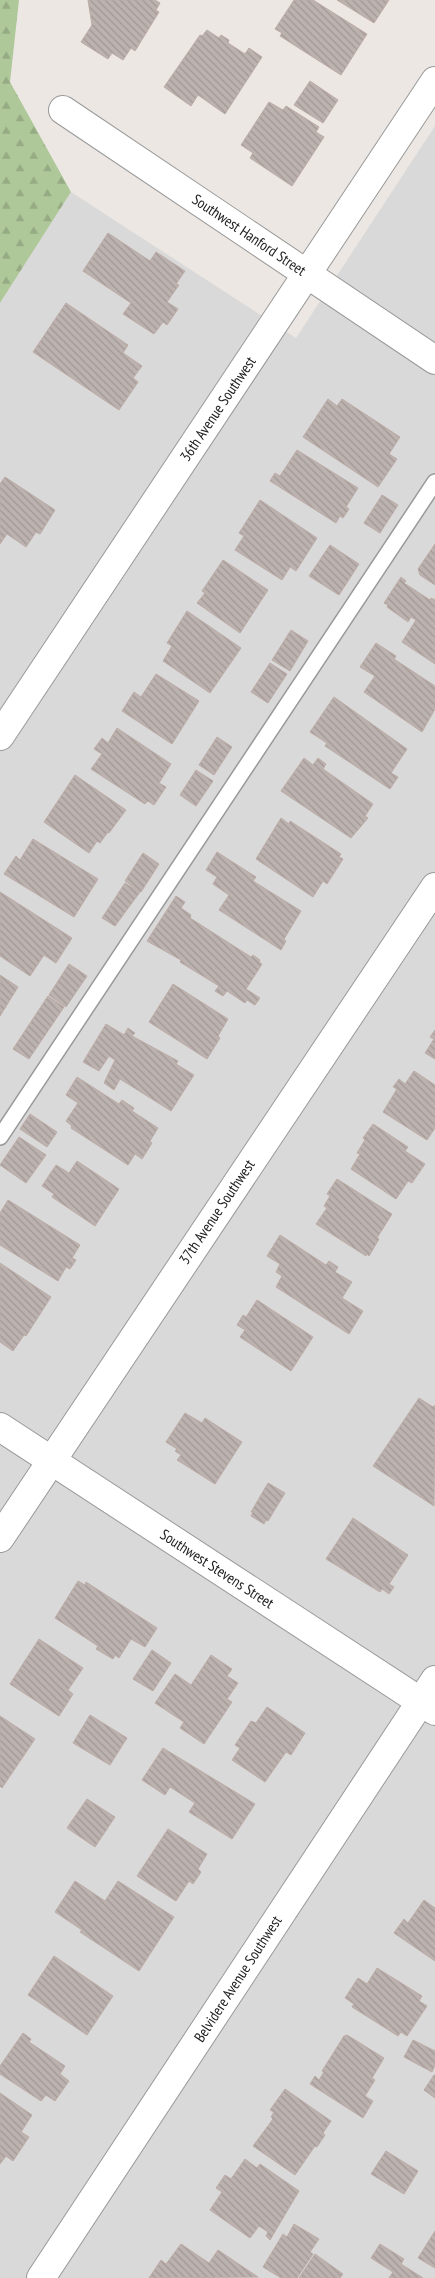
<svg xmlns="http://www.w3.org/2000/svg" width="435" height="2278" viewBox="0 0 435 2278" font-family="'PT Sans Narrow',sans-serif">
<style>
.residential{fill:#dad9d9}
.forest{fill:url(#forest-firs)}
.building{fill:url(#building-back-hatch);stroke:#bdaca6}
.lines{fill:none;stroke-linecap:round;stroke-linejoin:round}
.lane-casing{stroke:#999;stroke-width:18}
.street-casing{stroke:#999;stroke-width:30}
.lane{stroke:#fff;stroke-width:15}
.street{stroke:#fff;stroke-width:28}
.labels{text-anchor:middle;stroke-width:4.5;stroke-linejoin:round;paint-order:stroke}
.street-label{font-size:15px;fill:#1c1c1c;stroke:#fff}
</style>
<defs>
<pattern id="forest-firs" width="22" height="20" patternUnits="userSpaceOnUse" patternTransform="scale(1.25)"><rect width="22" height="20" fill="#afc89a"/><path d="M5 1l3.5 6h-7zM16 11l3.5 6h-7z" fill="#96ab84"/></pattern>
<pattern id="building-back-hatch" width="6" height="6" patternUnits="userSpaceOnUse" patternTransform="scale(1.25)"><rect width="6" height="6" fill="#bcb2af"/><path d="M-1 5l2 2M0 0l6 6M5-1l2 2" fill="none" stroke="#a19896"/></pattern>
</defs>
<rect width="100%" height="100%" fill="#ece7e2"/>
<!-- residential -->
<polygon class="residential" points="435,126 435,2278 0,2278 0,303 71,192 296,338"/>
<!-- forest -->
<polygon class="forest" points="0,0 19,0 10,82 71,192 0,303"/>
<!-- building -->
<g class="building">
<polygon points="155,0 160,3 156,10 159,12 135,51 131,48 123,60 112,53 108,59 81,42 92,25 88,0"/>
<polygon points="294,0 313,0 367,34 341,75 280,36 282,33 275,29"/>
<polygon points="337,0 389,0 374,23"/>
<polygon points="207,30 219,38 221,35 229,40 228,43 245,54 249,48 262,57 225,114 198,95 191,106 164,87 200,35 202,36"/>
<polygon points="310,81 338,100 323,123 294,105"/>
<polygon points="269,102 283,110 286,106 319,127 316,132 324,137 292,186 250,158 253,153 241,145"/>
<polygon points="108,233 150,261 156,252 185,271 176,284 179,285 167,302 178,309 167,325 163,322 154,334 123,314 131,303 83,271"/>
<polygon points="66,303 128,345 123,353 142,366 133,378 138,382 119,410 33,352"/>
<polygon points="328,399 337,406 342,399 400,437 389,454 397,459 378,487 303,437"/>
<polygon points="297,450 358,488 346,507 349,509 343,518 340,516 336,523 270,481 275,473 280,476"/>
<polygon points="5,477 55,510 40,534 36,532 26,547 7,534 0,544 0,484"/>
<polygon points="382,495 398,505 380,533 364,523"/>
<polygon points="260,500 317,538 296,571 290,567 282,580 235,550 244,536 239,533"/>
<polygon points="435,544 435,585 420,575 418,569"/>
<polygon points="330,545 359,564 339,595 309,576"/>
<polygon points="223,560 268,590 240,633 197,603 205,593 202,591"/>
<polygon points="401,577 406,581 404,583 430,600 431,598 435,600 435,664 402,642 416,620 411,617 408,622 387,607 388,605 384,603"/>
<polygon points="187,611 241,648 210,693 163,661 172,646 167,643"/>
<polygon points="291,630 308,641 290,671 272,660"/>
<polygon points="376,643 396,656 394,659 435,686 435,709 422,732 364,692 375,676 360,667"/>
<polygon points="270,663 287,674 268,703 251,692"/>
<polygon points="156,674 199,701 172,744 122,711 134,692 141,697"/>
<polygon points="334,697 407,749 391,773 398,777 390,789 325,746 327,743 310,732"/>
<polygon points="117,728 171,764 159,783 166,787 154,805 148,801 145,804 91,769 102,754 94,749 102,738 108,743"/>
<polygon points="217,737 232,747 214,775 199,765"/>
<polygon points="304,758 313,765 318,758 326,764 323,769 373,804 365,816 368,818 351,838 281,791"/>
<polygon points="196,770 213,781 196,806 180,795"/>
<polygon points="75,775 126,810 109,833 108,832 100,843 97,841 89,853 44,822"/>
<polygon points="281,818 289,824 290,821 341,854 339,857 343,859 327,884 323,881 313,897 256,859"/>
<polygon points="33,839 98,879 74,917 4,874 16,856 20,860"/>
<polygon points="217,852 256,877 253,881 301,911 284,939 286,941 281,950 219,910 229,895 213,884 217,877 206,870"/>
<polygon points="143,853 159,864 141,892 125,881"/>
<polygon points="125,883 140,892 115,926 102,918"/>
<polygon points="0,892 72,938 56,963 44,955 30,976 0,956"/>
<polygon points="176,896 185,902 181,908 191,915 190,918 251,957 253,955 260,960 259,962 262,964 246,989 260,998 255,1005 247,1000 245,1003 227,991 223,996 215,991 219,986 180,962 181,960 147,941"/>
<polygon points="69,964 87,976 66,1007 49,995"/>
<polygon points="0,975 18,987 0,1016"/>
<polygon points="173,984 228,1019 218,1036 220,1038 207,1059 149,1022"/>
<polygon points="48,996 64,1007 29,1059 13,1049"/>
<polygon points="106,1024 124,1035 128,1028 135,1033 132,1036 178,1061 176,1064 194,1075 171,1111 120,1079 114,1090 104,1083 115,1060 109,1056 99,1071 83,1062"/>
<polygon points="435,1030 435,1059 425,1053 434,1039 430,1037"/>
<polygon points="414,1071 435,1085 435,1128 427,1140 383,1112 397,1089 393,1087 399,1079 405,1084"/>
<polygon points="77,1077 119,1104 122,1100 134,1108 132,1111 158,1128 150,1141 152,1143 142,1159 135,1154 128,1165 71,1128 72,1126 66,1121 78,1103 66,1095"/>
<polygon points="30,1114 57,1132 47,1147 20,1129"/>
<polygon points="373,1124 408,1147 405,1151 425,1164 412,1183 408,1181 396,1199 351,1169 360,1154 357,1153 365,1140 363,1138"/>
<polygon points="19,1137 46,1155 26,1183 0,1165"/>
<polygon points="77,1161 119,1189 95,1226 52,1197 54,1194 42,1186 56,1165 69,1173"/>
<polygon points="337,1179 392,1214 377,1238 379,1239 369,1256 367,1254 366,1256 316,1224 327,1208 324,1206 330,1196 327,1194"/>
<polygon points="8,1200 80,1245 72,1258 76,1260 70,1269 66,1267 58,1281 0,1245 0,1213"/>
<polygon points="280,1235 326,1265 329,1261 338,1267 335,1272 352,1282 342,1298 363,1311 349,1334 276,1287 282,1276 276,1272 280,1264 267,1256"/>
<polygon points="0,1263 51,1297 26,1336 24,1335 13,1351 0,1342"/>
<polygon points="257,1300 313,1337 291,1371 240,1337 245,1330 237,1325 243,1315 246,1317"/>
<polygon points="419,1398 433,1407 435,1405 434,1506 373,1466"/>
<polygon points="185,1413 202,1423 205,1418 242,1442 215,1484 177,1460 181,1455 175,1451 177,1449 166,1442"/>
<polygon points="268,1483 285,1493 268,1521 266,1520 264,1524 251,1516 253,1512 251,1512"/>
<polygon points="353,1518 408,1555 389,1584 394,1587 389,1594 382,1589 380,1592 326,1559"/>
<polygon points="78,1581 85,1585 86,1582 157,1628 145,1647 131,1639 119,1658 115,1655 113,1659 96,1649 98,1646 55,1618"/>
<polygon points="39,1639 83,1668 68,1690 73,1694 59,1716 10,1684"/>
<polygon points="152,1650 171,1663 153,1691 133,1679"/>
<polygon points="211,1655 232,1669 227,1676 238,1683 227,1699 232,1702 204,1744 180,1728 184,1722 155,1703 175,1674 191,1685"/>
<polygon points="267,1707 305,1733 291,1755 286,1752 265,1782 232,1760 240,1748 235,1745 251,1721 256,1723"/>
<polygon points="90,1715 127,1738 110,1765 73,1743"/>
<polygon points="0,1716 35,1739 2,1788 0,1786"/>
<polygon points="163,1748 255,1804 232,1839 189,1812 195,1803 170,1787 165,1795 142,1780"/>
<polygon points="87,1799 115,1817 95,1847 67,1828"/>
<polygon points="168,1829 207,1854 198,1869 201,1872 193,1884 189,1881 176,1901 137,1876"/>
<polygon points="75,1881 105,1901 118,1881 174,1917 139,1971 80,1932 82,1930 55,1912"/>
<polygon points="424,1900 435,1908 435,1961 394,1933 404,1919 408,1923"/>
<polygon points="54,1956 113,1996 87,2035 28,1995"/>
<polygon points="377,1968 422,1996 419,2001 427,2006 407,2036 401,2032 398,2036 352,2007 354,2004 345,1998 358,1978 367,1984"/>
<polygon points="23,2033 31,2039 29,2042 65,2066 60,2074 69,2081 55,2101 46,2095 41,2101 0,2074 0,2066"/>
<polygon points="347,2035 384,2058 372,2078 375,2080 365,2096 373,2101 363,2118 310,2084 315,2076 319,2080 324,2072 322,2071 344,2036"/>
<polygon points="413,2040 435,2051 435,2065 432,2072 404,2057"/>
<polygon points="434,2075 435,2075 435,2098 424,2090"/>
<polygon points="285,2089 331,2121 323,2133 325,2135 317,2147 315,2146 295,2175 253,2146 273,2119 271,2117 274,2112 270,2110"/>
<polygon points="0,2093 32,2115 21,2132 29,2137 13,2161 6,2156 0,2164"/>
<polygon points="386,2151 418,2171 404,2194 371,2174"/>
<polygon points="245,2159 257,2168 260,2164 299,2191 270,2240 266,2236 268,2232 259,2226 250,2238 210,2210 222,2192 216,2188 225,2175 231,2179"/>
<polygon points="294,2224 319,2239 310,2252 313,2254 297,2278 281,2278 263,2267 283,2234 287,2237"/>
<polygon points="435,2231 435,2268 418,2258"/>
<polygon points="181,2244 209,2263 218,2250 258,2277 149,2278 161,2260 166,2264"/>
<polygon points="380,2244 404,2259 401,2264 423,2278 389,2278 393,2272 371,2258"/>
<polygon points="315,2254 343,2274 340,2278 299,2278"/>
</g>
<g class="lines">
<defs>
<polyline id="lane" points="0,1137 435,482"/>
<g id="street">
<polyline points="63,110 435,360"/>
<polyline points="0,736 435,81"/>
<polyline points="0,1427 435,1711"/>
<polyline points="0,1538 435,887"/>
<polyline points="41,2278 435,1680"/>
</g>
</defs>
<!-- lane casing -->
<use href="#lane" class="lane-casing"/>
<!-- street casing -->
<use href="#street" class="street-casing"/>
<!-- lane -->
<use href="#lane" class="lane"/>
<!-- street -->
<use href="#street" class="street"/>
</g>
<g class="labels">
<!-- street labels -->
<g class="street-label">
<text transform="translate(249 235) rotate(34)" y="5">Southwest Hanford Street</text>
<text transform="translate(218 409) rotate(-56)" y="5">36th Avenue Southwest</text>
<text transform="translate(217 1212) rotate(-56)" y="5">37th Avenue Southwest</text>
<text transform="translate(217 1569) rotate(33)" y="5">Southwest Stevens Street</text>
<text transform="translate(238 1979) rotate(-57)" y="5">Belvidere Avenue Southwest</text>
</g>
</g>
</svg>
